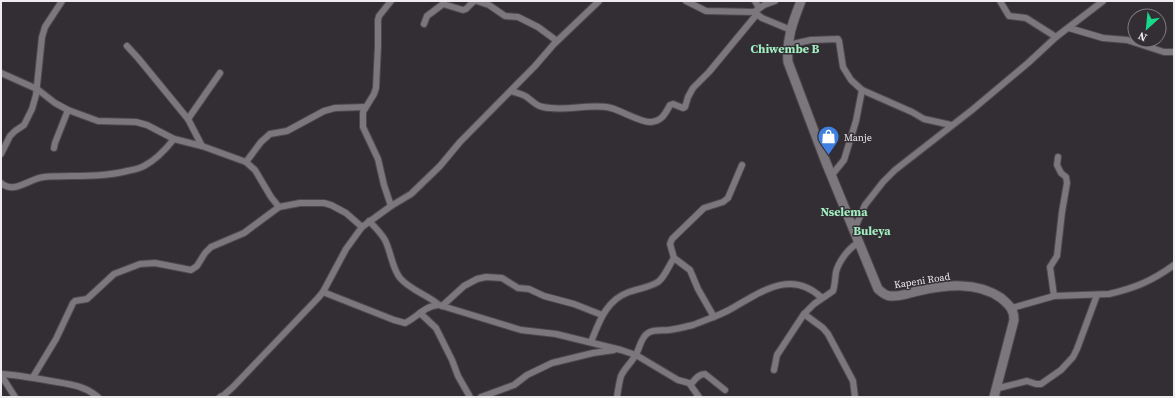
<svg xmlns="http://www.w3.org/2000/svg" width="1175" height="398" viewBox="0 0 1175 398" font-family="'Source Serif 4',serif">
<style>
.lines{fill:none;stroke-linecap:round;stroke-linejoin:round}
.minor-casing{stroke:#4e494e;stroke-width:8}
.secondary-casing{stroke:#4e494e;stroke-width:11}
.minor{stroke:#7c767d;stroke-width:6}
.secondary{stroke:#7c767d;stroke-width:9}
.labels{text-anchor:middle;stroke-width:3;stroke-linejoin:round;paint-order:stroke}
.poi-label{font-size:10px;fill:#efecf0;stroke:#332e34;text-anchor:start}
.street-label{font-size:10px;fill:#efecf0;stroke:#332e34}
.quarter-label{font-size:12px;font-weight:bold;fill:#a2f0c2;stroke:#332e34}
</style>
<rect width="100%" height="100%" fill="#332e34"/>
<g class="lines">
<defs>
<g id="minor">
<polyline points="477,1 489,5 505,16 518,17 538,27 557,41"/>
<polyline points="686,1 706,11 754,12 762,18 791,30"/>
<polyline points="755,1 759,8"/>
<polyline points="1000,1 1009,16 1026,18 1056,37"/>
<polyline points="754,12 764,5 775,1"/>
<polyline points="424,24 427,16 443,4 463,10 466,9 474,1"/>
<polyline points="1069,28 1103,38 1127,40 1164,52 1174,52"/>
<polyline points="788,45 811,40 838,39 839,41 843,67 851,80 862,90 912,112 924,119 951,125"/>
<polyline points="127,46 138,58 188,119 202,146"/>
<polyline points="1,73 37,89 55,103 68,110 98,121 136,122 147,125 174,139 202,146 246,162 255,170 271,197 279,207"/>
<path d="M511,91C516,93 524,94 528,98C534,102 536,106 543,107C566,112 589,103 611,108C622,111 642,123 651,122C662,121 665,114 670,105L673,104L683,108L685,107L688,97L693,88L709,72L757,14"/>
<polyline points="188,119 220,73"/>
<polyline points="54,148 55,143 68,110"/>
<polyline points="1,154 10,136 15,131 24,125 32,109 36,95 42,37 45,27 62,1"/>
<polyline points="246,162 261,142 270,134 287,131 324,111 335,108 365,107"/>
<polyline points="831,176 844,160 856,121 862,90"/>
<path d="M1,183C14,195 30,178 44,177C72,175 99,178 127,171C133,170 139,169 144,166C156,160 166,149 174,139"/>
<polyline points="391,206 384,185 378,159 363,127 363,112 374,94 376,88 378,46 378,20 379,16 391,1"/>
<path d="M369,221C375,227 381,233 385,240C391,252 392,268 400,278C410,290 428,295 439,305L521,330L556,334L621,350L636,355L678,380L689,383L699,397"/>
<polyline points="854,230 865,205 883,182 895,170 972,110 1028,63 1056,37 1103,1"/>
<path d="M323,292L394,320L405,323C416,318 426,305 439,305"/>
<polyline points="1054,296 1050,267 1057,256 1062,212 1067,183 1066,177 1061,173 1057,165 1058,157"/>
<polyline points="442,306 464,286 477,279 486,277 502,278 518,288 529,289 544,296 574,304 602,315"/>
<path d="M1012,308L1054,296L1109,294C1135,288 1152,281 1174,265"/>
<polyline points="420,313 436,328 452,360 458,376 470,397"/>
<polyline points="804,314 823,328 828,334 853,381 855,397"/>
<polyline points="714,317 698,289 690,270 674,258 670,244 672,239 704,208 723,202 728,198 742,165"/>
<path d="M591,342C599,322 606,300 629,292C638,289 650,287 658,282C665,277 669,265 674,258"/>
<path d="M774,370L777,355L804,314L814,304L833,291C835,285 835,278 836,272C839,261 849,247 860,242"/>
<path d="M1,374C18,375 34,378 51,381C68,384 84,385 98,397"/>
<polyline points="1,375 15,397"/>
<polyline points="33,377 56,339 73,303 75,301 87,299 114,274 140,264 155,263 191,270 197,266 205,253 211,247 244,233 279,207 300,203 324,203 331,205 346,213 362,227"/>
<path d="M691,384C695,380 698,374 705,374L725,390"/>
<polyline points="995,389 1027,381 1036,384 1041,384 1061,370 1073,357 1077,349 1097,295"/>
<polyline points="220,397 224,395 233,387 318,298 323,292 346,249 362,227 391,206 411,194 440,166 460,142 535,66 554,44 599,1"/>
<polyline points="481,397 514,385 527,375 552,363 593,353 614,350"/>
<path d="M617,397C618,390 619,383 621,376C624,369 631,363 635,356C640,349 640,338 648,333C654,329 663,331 669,330C677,329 685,327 693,325C705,320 718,316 729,310C760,293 790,268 822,298"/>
</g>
<path id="secondary" d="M801,1C793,21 786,40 788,62L825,160L878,289C882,292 885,296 891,296C900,297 909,293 918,291C945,285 977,281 1001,298C1009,305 1014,309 1014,320L994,397"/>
</defs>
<!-- minor casing -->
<use href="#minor" class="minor-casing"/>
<!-- secondary casing -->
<use href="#secondary" class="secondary-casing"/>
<!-- minor -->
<use href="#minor" class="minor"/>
<!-- secondary -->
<use href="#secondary" class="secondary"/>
</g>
<!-- icons -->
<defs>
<symbol id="shop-pin" viewBox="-11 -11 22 30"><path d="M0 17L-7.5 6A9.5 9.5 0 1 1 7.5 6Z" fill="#3f7fe0" stroke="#332e34"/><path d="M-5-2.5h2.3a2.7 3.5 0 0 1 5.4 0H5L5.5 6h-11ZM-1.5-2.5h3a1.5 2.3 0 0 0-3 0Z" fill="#fff"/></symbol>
</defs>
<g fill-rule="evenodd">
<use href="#shop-pin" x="816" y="124" width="25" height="34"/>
</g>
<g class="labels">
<!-- poi labels -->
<g class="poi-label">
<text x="844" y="141">Manje</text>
</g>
<!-- street labels -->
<g class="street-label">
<text transform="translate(922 280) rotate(-9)" y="4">Kapeni Road</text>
</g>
<!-- quarter labels -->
<g class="quarter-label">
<text x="785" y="53">Chiwembe B</text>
<text x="844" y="216">Nselema</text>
<text x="872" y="235">Buleya</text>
</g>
</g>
<!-- border -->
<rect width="1175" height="398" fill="none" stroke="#efecf0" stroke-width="4"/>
<!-- north arrow -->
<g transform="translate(1147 28) rotate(207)"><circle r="19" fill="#332e34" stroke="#7e7a7f"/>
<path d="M0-3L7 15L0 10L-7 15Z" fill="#18d989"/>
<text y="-6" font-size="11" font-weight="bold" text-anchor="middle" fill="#efecf0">N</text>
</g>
</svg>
